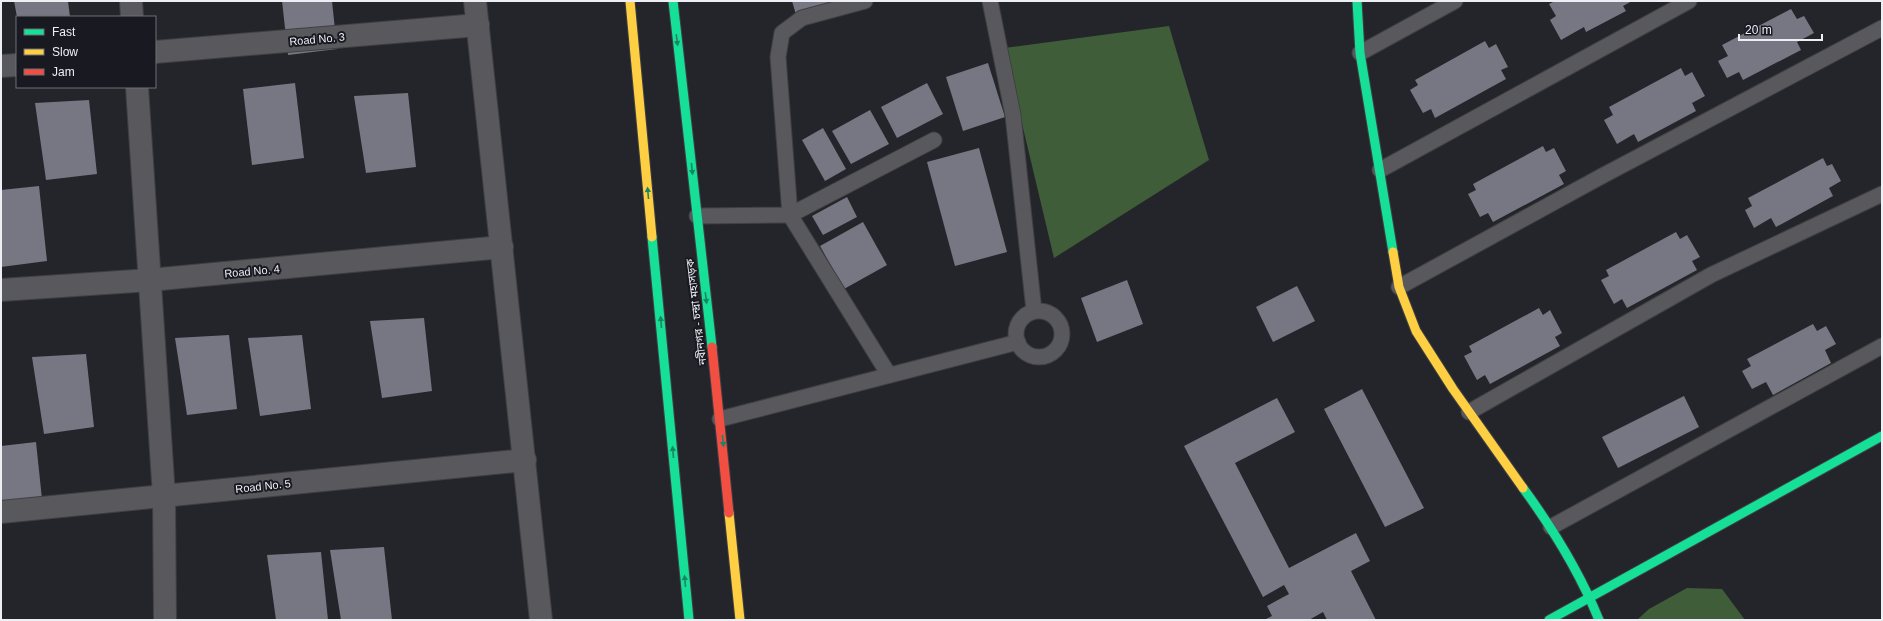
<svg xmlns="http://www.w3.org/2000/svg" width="1883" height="621" viewBox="0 0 1883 621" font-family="Helvetica,'Noto Sans Bengali',sans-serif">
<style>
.water{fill:#405d39}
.building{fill:#767783}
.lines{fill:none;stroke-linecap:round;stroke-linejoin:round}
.lane-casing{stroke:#3f4043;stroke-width:17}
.street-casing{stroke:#3f4043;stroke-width:24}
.fast-casing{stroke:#3f4043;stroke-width:11}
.slow-casing{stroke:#3f4043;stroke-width:11}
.jam-casing{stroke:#3f4043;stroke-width:11}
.lane{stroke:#59595d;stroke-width:15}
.street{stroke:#59595d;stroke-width:22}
.fast{stroke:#16e098;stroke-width:9}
.slow{stroke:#ffcf43;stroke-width:9}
.jam{stroke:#f24e42;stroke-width:9}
.oneway{fill:#178663}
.labels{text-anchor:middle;stroke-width:4;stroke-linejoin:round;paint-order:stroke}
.street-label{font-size:11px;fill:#eeeff5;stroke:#191922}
</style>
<rect width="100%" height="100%" fill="#24252a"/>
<!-- water -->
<g class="water">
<polygon points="1169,26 1209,160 1054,258 1004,48"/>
<polygon points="1687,588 1722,589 1745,620 1637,620 1649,609"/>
</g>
<!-- building -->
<g class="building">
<polygon points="14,1 68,1 70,17 17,17"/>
<polygon points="282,1 332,1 337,49 288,55"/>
<polygon points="792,1 853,1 797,18"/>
<polygon points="1555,1 1632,1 1623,6 1626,11 1586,32 1584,27 1561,40 1550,20 1556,16 1549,4"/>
<polygon points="1791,9 1797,19 1804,16 1814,33 1797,42 1801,50 1743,80 1739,72 1727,78 1718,61 1728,56 1722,45"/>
<polygon points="1485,41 1489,48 1496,44 1508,67 1501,70 1506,79 1435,118 1431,109 1423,113 1410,90 1418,85 1415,80"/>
<polygon points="988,63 1005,117 963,131 946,77"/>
<polygon points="1681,68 1685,76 1692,72 1705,96 1692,103 1696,111 1638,142 1634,134 1617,144 1604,120 1613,115 1609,107"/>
<polygon points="295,83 304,158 252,165 243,89"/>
<polygon points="927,83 943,114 897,138 881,107"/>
<polygon points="408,93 416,167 366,173 354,96"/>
<polygon points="89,100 97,174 46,180 35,103"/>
<polygon points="870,110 889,144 851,164 832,131"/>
<polygon points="823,128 846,169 825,181 802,140"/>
<polygon points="1543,146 1546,152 1554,148 1566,171 1559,175 1564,184 1493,222 1488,213 1480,217 1468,194 1476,190 1473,184"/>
<polygon points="979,148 1007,252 955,266 927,162"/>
<polygon points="1823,158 1827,166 1832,164 1841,181 1829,188 1833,196 1776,227 1771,218 1754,228 1745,210 1752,206 1748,198"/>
<polygon points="39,186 47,261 1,267 1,190"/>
<polygon points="847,197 857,217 823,235 812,216"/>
<polygon points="863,222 887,265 844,289 820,246"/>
<polygon points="1676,232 1680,239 1687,235 1700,257 1692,261 1697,270 1627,308 1622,299 1614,304 1601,280 1609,276 1606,270"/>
<polygon points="1127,280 1143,324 1097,342 1081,298"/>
<polygon points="1297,286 1315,321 1273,342 1256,307"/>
<polygon points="1539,308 1543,315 1550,310 1562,333 1555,337 1560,346 1490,384 1485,375 1477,380 1464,356 1472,352 1469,346"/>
<polygon points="424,318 432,391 382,398 370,321"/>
<polygon points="1813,324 1817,331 1826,326 1836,344 1825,350 1831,363 1773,395 1766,382 1752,389 1742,371 1751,366 1747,359"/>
<polygon points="229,335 237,409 187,415 175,338"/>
<polygon points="302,335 311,409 260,416 248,338"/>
<polygon points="86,354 94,427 44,434 32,357"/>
<polygon points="1362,389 1424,508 1385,527 1324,409"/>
<polygon points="1684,396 1699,427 1618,468 1602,437"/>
<polygon points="1277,398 1295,432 1235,463 1289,568 1356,533 1370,561 1351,571 1376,620 1327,620 1323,612 1309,620 1264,620 1272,616 1267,606 1289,594 1284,585 1263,597 1184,446"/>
<polygon points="36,442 44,518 1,523 1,446"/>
<polygon points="384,547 392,620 341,620 330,550"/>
<polygon points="321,552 328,620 276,620 267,555"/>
</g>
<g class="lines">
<defs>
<g id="lane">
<polyline points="990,1 1013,115 1034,311"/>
<polyline points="1360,53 1455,1"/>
<polyline points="1380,170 1689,1"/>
<polyline points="697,216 790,215 778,57 782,33 802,18 865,1"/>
<polyline points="1399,287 1602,176 1882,28"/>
<circle cx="1039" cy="334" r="23"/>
<polyline points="889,375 790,215 934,140"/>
<polyline points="1469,412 1711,275 1882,194"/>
<polyline points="720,419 1018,342"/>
<polyline points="1551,527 1882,346"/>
</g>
<g id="street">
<polyline points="131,1 132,17"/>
<polyline points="475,1 541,620"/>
<polyline points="155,52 478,25"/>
<polyline points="1,66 17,65"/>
<polyline points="137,87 164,496 165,620"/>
<polyline points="1,290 150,280 502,247"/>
<polyline points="1,512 525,460"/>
</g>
<g id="fast">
<polyline points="673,1 712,347"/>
<polyline points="1357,1 1360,53 1393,252"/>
<polyline points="652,237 689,620"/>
<path d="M1523,488C1553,529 1580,573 1599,620"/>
<polyline points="1549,620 1882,436"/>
</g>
<g id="slow">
<polyline points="630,1 652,237"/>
<polyline points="1393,252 1399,287 1416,331 1453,389 1523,488"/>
<polyline points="729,513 740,620"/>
</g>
<polyline id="jam" points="712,347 729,513"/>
</defs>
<!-- lane casing -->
<use href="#lane" class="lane-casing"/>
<!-- street casing -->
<use href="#street" class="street-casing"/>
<!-- fast casing -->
<use href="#fast" class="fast-casing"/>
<!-- slow casing -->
<use href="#slow" class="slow-casing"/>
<!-- jam casing -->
<use href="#jam" class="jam-casing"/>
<!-- lane -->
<use href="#lane" class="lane"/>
<!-- street -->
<use href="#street" class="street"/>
<!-- fast -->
<use href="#fast" class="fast"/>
<!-- slow -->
<use href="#slow" class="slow"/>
<!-- jam -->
<use href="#jam" class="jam"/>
</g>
<!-- one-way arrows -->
<defs><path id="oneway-solid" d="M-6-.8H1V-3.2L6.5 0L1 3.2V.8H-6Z"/></defs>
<g class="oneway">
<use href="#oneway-solid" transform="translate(677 40) rotate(83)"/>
<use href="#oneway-solid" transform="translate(692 169) rotate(84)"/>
<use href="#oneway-solid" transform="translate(648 193) rotate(-95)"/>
<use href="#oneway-solid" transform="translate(706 298) rotate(83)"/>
<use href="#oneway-solid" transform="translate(661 322) rotate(-95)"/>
<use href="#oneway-solid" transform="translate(723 441) rotate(84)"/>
<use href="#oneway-solid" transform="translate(673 452) rotate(-95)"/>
<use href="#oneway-solid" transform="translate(685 581) rotate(-95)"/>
</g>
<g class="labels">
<!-- street labels -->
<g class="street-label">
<text transform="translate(317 39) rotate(-5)" y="4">Road No. 3</text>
<text transform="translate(252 271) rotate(-5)" y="4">Road No. 4</text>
<text transform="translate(696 312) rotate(-97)" y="4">নবীনগর - চন্দ্রা মহাসড়ক</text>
<text transform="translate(263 486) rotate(-6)" y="4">Road No. 5</text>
</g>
</g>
<!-- border -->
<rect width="1883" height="621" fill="none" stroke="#eeeff5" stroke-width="4"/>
<!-- legend -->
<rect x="16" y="16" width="140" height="72" fill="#191922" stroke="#6e6f76"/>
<rect x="24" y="29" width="20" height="6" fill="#16e098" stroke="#6e6f76"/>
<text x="52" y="36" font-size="12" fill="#eeeff5">Fast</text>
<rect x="24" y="49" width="20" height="6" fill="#ffcf43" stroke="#6e6f76"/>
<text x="52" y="56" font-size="12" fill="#eeeff5">Slow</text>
<rect x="24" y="69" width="20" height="6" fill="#f24e42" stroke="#6e6f76"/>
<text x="52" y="76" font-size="12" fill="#eeeff5">Jam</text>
<!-- scale -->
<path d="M1739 34v6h83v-6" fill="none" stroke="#eeeff5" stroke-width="2"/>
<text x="1745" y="34" font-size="12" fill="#eeeff5" stroke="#191922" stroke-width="3" paint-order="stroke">20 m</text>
</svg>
